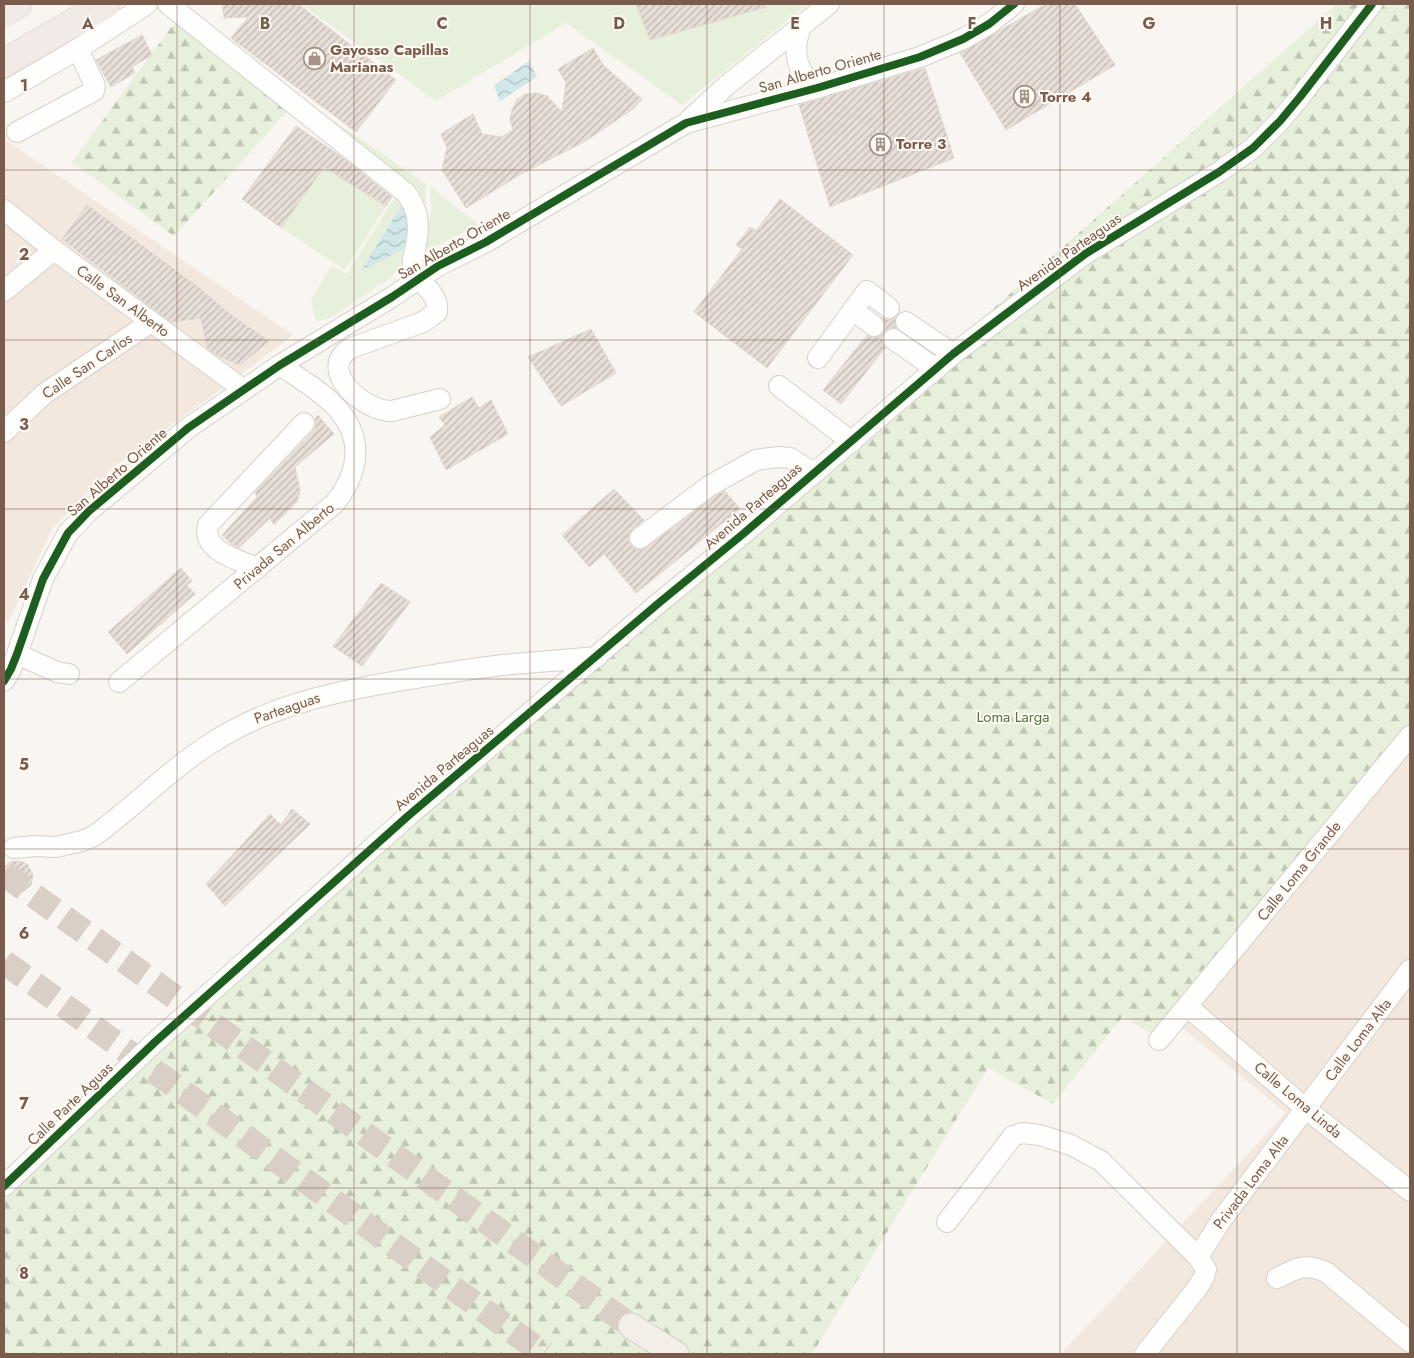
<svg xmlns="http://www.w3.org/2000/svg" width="1414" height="1358" viewBox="0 0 1414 1358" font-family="Jost,sans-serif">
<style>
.residential{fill:#f2e8de}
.green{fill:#e7f0db}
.forest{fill:url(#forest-firs)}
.water{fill:url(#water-waves)}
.building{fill:url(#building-hatch);stroke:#e2d8d2}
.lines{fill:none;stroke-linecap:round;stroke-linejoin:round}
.major-tunnel{stroke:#d9cfc7;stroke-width:25;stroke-dasharray:25 12;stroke-linecap:butt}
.minor-casing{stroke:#d7d1cb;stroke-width:22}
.major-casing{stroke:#dad1cc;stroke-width:27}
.highway-casing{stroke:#dad1cc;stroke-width:29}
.minor{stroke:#fefefd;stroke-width:20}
.major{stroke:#f3eee8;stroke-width:25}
.highway{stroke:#f2eae7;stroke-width:28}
.cycleway-casing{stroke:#fffaf3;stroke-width:11}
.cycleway{stroke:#1b5e20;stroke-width:8}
.grid{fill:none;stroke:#7a5c4d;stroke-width:1;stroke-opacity:0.55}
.labels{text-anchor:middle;stroke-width:4;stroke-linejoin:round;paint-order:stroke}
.poi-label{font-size:15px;font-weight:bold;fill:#7a5c4d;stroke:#fffaf3;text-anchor:start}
.street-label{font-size:15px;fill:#7a5c4d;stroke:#fffaf3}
.park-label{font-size:15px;fill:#537a41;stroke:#fffaf3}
.grid-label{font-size:16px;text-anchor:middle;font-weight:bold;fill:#7a5c4d;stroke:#fffaf3;stroke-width:4;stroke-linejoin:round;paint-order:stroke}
</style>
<defs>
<pattern id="forest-firs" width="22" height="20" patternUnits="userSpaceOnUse" patternTransform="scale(1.25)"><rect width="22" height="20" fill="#e7f0db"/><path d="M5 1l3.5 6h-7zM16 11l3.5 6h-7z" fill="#c0c6b4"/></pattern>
<pattern id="water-waves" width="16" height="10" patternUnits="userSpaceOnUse" patternTransform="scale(1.25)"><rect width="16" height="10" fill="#d0e8ea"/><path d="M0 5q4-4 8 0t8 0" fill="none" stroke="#aebfc0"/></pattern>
<pattern id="building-hatch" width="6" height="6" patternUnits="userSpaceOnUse" patternTransform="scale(1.25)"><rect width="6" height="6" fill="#e6ded7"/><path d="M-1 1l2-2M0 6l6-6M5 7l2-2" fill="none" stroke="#bfb7b1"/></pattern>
</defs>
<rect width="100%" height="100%" fill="#f9f5f0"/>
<!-- residential -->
<g class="residential">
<polygon points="4,139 293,335 216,393 112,468 52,529 8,623 4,621"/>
<polygon points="1410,725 1410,1354 1061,1354 1286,1113 1174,1021"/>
</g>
<!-- green -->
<g class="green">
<polygon points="301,4 636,4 650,40 747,12 762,4 808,4 682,105 566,23 436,101"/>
<polygon points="309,104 426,184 425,213 412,253 389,279 330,318 316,322 311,300 331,266 347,274 399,191 298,121"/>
<polygon points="324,167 386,206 345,270 281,228"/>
<polygon points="430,186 479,225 422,253 431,210"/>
</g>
<!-- forest -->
<g class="forest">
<polygon points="1337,4 1410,4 1410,736 1159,1040 1123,1016 1053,1104 988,1068 812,1354 4,1354 4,1191 210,1003"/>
<polygon points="181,14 292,106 174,236 72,162"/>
</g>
<!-- water -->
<g class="water">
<polygon points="529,61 537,77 500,101 494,86"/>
<polygon points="406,198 415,212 402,250 361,271"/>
</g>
<!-- building -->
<g class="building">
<polygon points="222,4 298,4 396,80 356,132 231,38 248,17 224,18"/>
<polygon points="636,4 765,4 766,7 650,40"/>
<polygon points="1046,4 1075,4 1115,65 1006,130 960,53"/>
<polygon points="142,35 152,55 132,67 135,73 111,87 96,60"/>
<polygon points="593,48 603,65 642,99 633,109 584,142 521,174 466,208 442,170 447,147 441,134 473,114 482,134 501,137 513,130 510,120 512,110 517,99 526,94 536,93 547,96 562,112 566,83 558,69"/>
<polygon points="925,68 954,158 830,207 799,105"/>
<polygon points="296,126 342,157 392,197 386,206 324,167 281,228 242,199"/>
<polygon points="780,199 853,255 767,368 694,312 742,249 736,245 750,227 756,231"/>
<polygon points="87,205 198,287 230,314 269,341 240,365 218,356 207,348 201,318 171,322 150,306 62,239"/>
<polygon points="882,318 888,320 895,318 896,328 888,328 884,331 885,322"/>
<polygon points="591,329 616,373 561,406 528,357"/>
<polygon points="883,334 882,344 885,348 841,404 823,390 867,335 873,338 878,337"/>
<polygon points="472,397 479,408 491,400 508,434 446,470 430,437 445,425 439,417"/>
<polygon points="318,415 334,434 295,467 300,490 297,502 274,525 270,518 239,548 230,543 222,535 257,497 255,492 313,431 316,425 315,419"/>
<polygon points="614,489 644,520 633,529 629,534 628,539 630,545 636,549 642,550 647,547 715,496 725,491 740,509 636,593 604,554 589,567 562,535"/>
<polygon points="181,568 192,581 187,585 195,594 127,654 108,632"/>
<polygon points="381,583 410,602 362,666 333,646"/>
<polygon points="292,809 310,824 225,906 206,884 270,814 281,825"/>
<polygon points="12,861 23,862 28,865 33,875 31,885 23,892 18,893 9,891 4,888 4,867"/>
</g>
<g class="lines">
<!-- major-tunnel -->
<g class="major-tunnel">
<polyline points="4,874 631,1326"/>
<polyline points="4,962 544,1354"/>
</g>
<defs>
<g id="minor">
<path d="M168,4L406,193C418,209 420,224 416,245C415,251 412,258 413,264C416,282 440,293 437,312L423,322L351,348C315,370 365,412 392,411L440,399"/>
<path d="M800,29C792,53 796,72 817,88"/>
<polyline points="4,92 78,49 147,4"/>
<polyline points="689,120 727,85 829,4"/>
<polyline points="17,132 94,91 95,86 78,49"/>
<polyline points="4,210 54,250 244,390"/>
<polyline points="4,291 54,250"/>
<polyline points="906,322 953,354"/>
<polyline points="874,326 853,310 867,291 889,308"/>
<polyline points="893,339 936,369"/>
<polyline points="818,358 853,310"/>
<polyline points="779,386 852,442"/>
<polyline points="4,432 44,394 151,322"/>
<polyline points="640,538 709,486 756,460 778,457 790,458 814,473"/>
<path d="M258,568C240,561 201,551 208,525L304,423"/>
<polyline points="17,654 57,672 69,674"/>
<polyline points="4,681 11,669 17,654 43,579 68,533 89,511 188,428 280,365 392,297 438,266 486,242 686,123 817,88 920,57 963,39 989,24 1014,4"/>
<path d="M119,682L335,503C361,470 364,435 333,404C318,389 297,377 280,365"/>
<path d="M14,848L35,846L56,847L82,841L94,836C135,806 170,769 213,742C269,706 333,692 398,681C433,675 468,669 503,665C534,662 566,660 597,657"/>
<polyline points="1187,1006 1306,1109 1410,1191"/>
<polyline points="1159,1040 1410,736"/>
<polyline points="4,1186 155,1042 408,816 660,602 743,534 953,354 1085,254 1219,172 1253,148 1280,121 1300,97 1372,4"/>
<polyline points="947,1222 1013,1136 1022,1133 1040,1135 1071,1145 1101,1161 1198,1257 1206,1269 1204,1277 1198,1287 1145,1354"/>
<polyline points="1198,1257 1222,1219 1410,970"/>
<path d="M1277,1278C1296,1269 1304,1262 1326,1272L1410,1342"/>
</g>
<polyline id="major" points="631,1326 676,1354"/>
<g id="highway">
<polyline points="4,12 18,4"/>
<polyline points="4,63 106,4"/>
</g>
</defs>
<!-- minor casing -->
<use href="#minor" class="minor-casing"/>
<!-- major casing -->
<use href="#major" class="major-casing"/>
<!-- highway casing -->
<use href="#highway" class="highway-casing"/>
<!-- minor -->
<use href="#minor" class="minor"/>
<!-- major -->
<use href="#major" class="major"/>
<!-- highway -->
<use href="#highway" class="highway"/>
<defs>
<g id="cycleway">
<polyline points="4,681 11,669 17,654 43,579 68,533 89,511 188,428 280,365 392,297 438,266 486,242 686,123 817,88 920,57 963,39 989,24 1014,4"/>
<polyline points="4,1186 155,1042 408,816 660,602 743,534 953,354 1085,254 1219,172 1253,148 1280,121 1300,97 1372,4"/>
</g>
</defs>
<!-- cycleway casing -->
<use href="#cycleway" class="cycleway-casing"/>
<!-- cycleway -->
<use href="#cycleway" class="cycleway"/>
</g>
<!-- grid -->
<path class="grid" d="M177,4V1354M354,4V1354M530,4V1354M707,4V1354M884,4V1354M1060,4V1354M1237,4V1354M4,170H1410M4,340H1410M4,509H1410M4,679H1410M4,849H1410M4,1019H1410M4,1188H1410"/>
<!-- icons -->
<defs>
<symbol id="shop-ring" viewBox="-11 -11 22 22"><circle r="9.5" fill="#fffaf3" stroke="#a69286" stroke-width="1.5"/><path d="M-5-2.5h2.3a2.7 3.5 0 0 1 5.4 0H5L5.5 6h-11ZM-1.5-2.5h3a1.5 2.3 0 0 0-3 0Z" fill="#a69286"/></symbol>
<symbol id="building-ring" viewBox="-11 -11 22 22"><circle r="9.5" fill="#fffaf3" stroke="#a69286" stroke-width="1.5"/><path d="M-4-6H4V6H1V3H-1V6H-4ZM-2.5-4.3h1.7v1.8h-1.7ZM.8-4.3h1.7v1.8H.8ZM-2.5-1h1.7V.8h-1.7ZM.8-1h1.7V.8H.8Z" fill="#a69286"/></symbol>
</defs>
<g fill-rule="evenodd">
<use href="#shop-ring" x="302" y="46" width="25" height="25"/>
<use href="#building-ring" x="1012" y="84" width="25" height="25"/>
<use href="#building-ring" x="868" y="132" width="25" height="25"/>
</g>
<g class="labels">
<!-- poi labels -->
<g class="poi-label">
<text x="330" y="55">Gayosso Capillas<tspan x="330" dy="17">Marianas</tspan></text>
<text x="1040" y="102">Torre 4</text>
<text x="896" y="149">Torre 3</text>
</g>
<!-- street labels -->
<g class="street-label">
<text transform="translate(820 71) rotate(-16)" y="5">San Alberto Oriente</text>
<text transform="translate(454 244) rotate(-30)" y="5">San Alberto Oriente</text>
<text transform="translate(1069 252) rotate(-35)" y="5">Avenida Parteaguas</text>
<text transform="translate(123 301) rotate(36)" y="5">Calle San Alberto</text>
<text transform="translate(87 366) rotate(-34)" y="5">Calle San Carlos</text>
<text transform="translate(117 472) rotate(-41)" y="5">San Alberto Oriente</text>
<text transform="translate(753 506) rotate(-41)" y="5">Avenida Parteaguas</text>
<text transform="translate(284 546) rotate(-40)" y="5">Privada San Alberto</text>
<text transform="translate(287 708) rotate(-19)" y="5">Parteaguas</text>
<text transform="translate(444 768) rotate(-40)" y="5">Avenida Parteaguas</text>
<text transform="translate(1299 871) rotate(-51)" y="5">Calle Loma Grande</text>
<text transform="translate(1358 1040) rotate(-53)" y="5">Calle Loma Alta</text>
<text transform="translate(1298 1100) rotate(40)" y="5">Calle Loma Linda</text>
<text transform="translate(70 1104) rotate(-44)" y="5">Calle Parte Aguas</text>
<text transform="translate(1251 1182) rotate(-53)" y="5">Privada Loma Alta</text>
</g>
<!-- park labels -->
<g class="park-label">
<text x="1013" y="722">Loma Larga</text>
</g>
</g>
<g class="grid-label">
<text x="88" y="29">A</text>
<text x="265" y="29">B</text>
<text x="442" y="29">C</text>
<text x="619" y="29">D</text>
<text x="795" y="29">E</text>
<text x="972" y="29">F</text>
<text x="1149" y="29">G</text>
<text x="1326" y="29">H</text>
<text x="24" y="91">1</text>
<text x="24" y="260">2</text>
<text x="24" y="430">3</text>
<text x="24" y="600">4</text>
<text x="24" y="770">5</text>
<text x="24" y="939">6</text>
<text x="24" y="1109">7</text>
<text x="24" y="1279">8</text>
</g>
<!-- border -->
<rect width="1414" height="1358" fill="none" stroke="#7a5c4d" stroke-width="10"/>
</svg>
